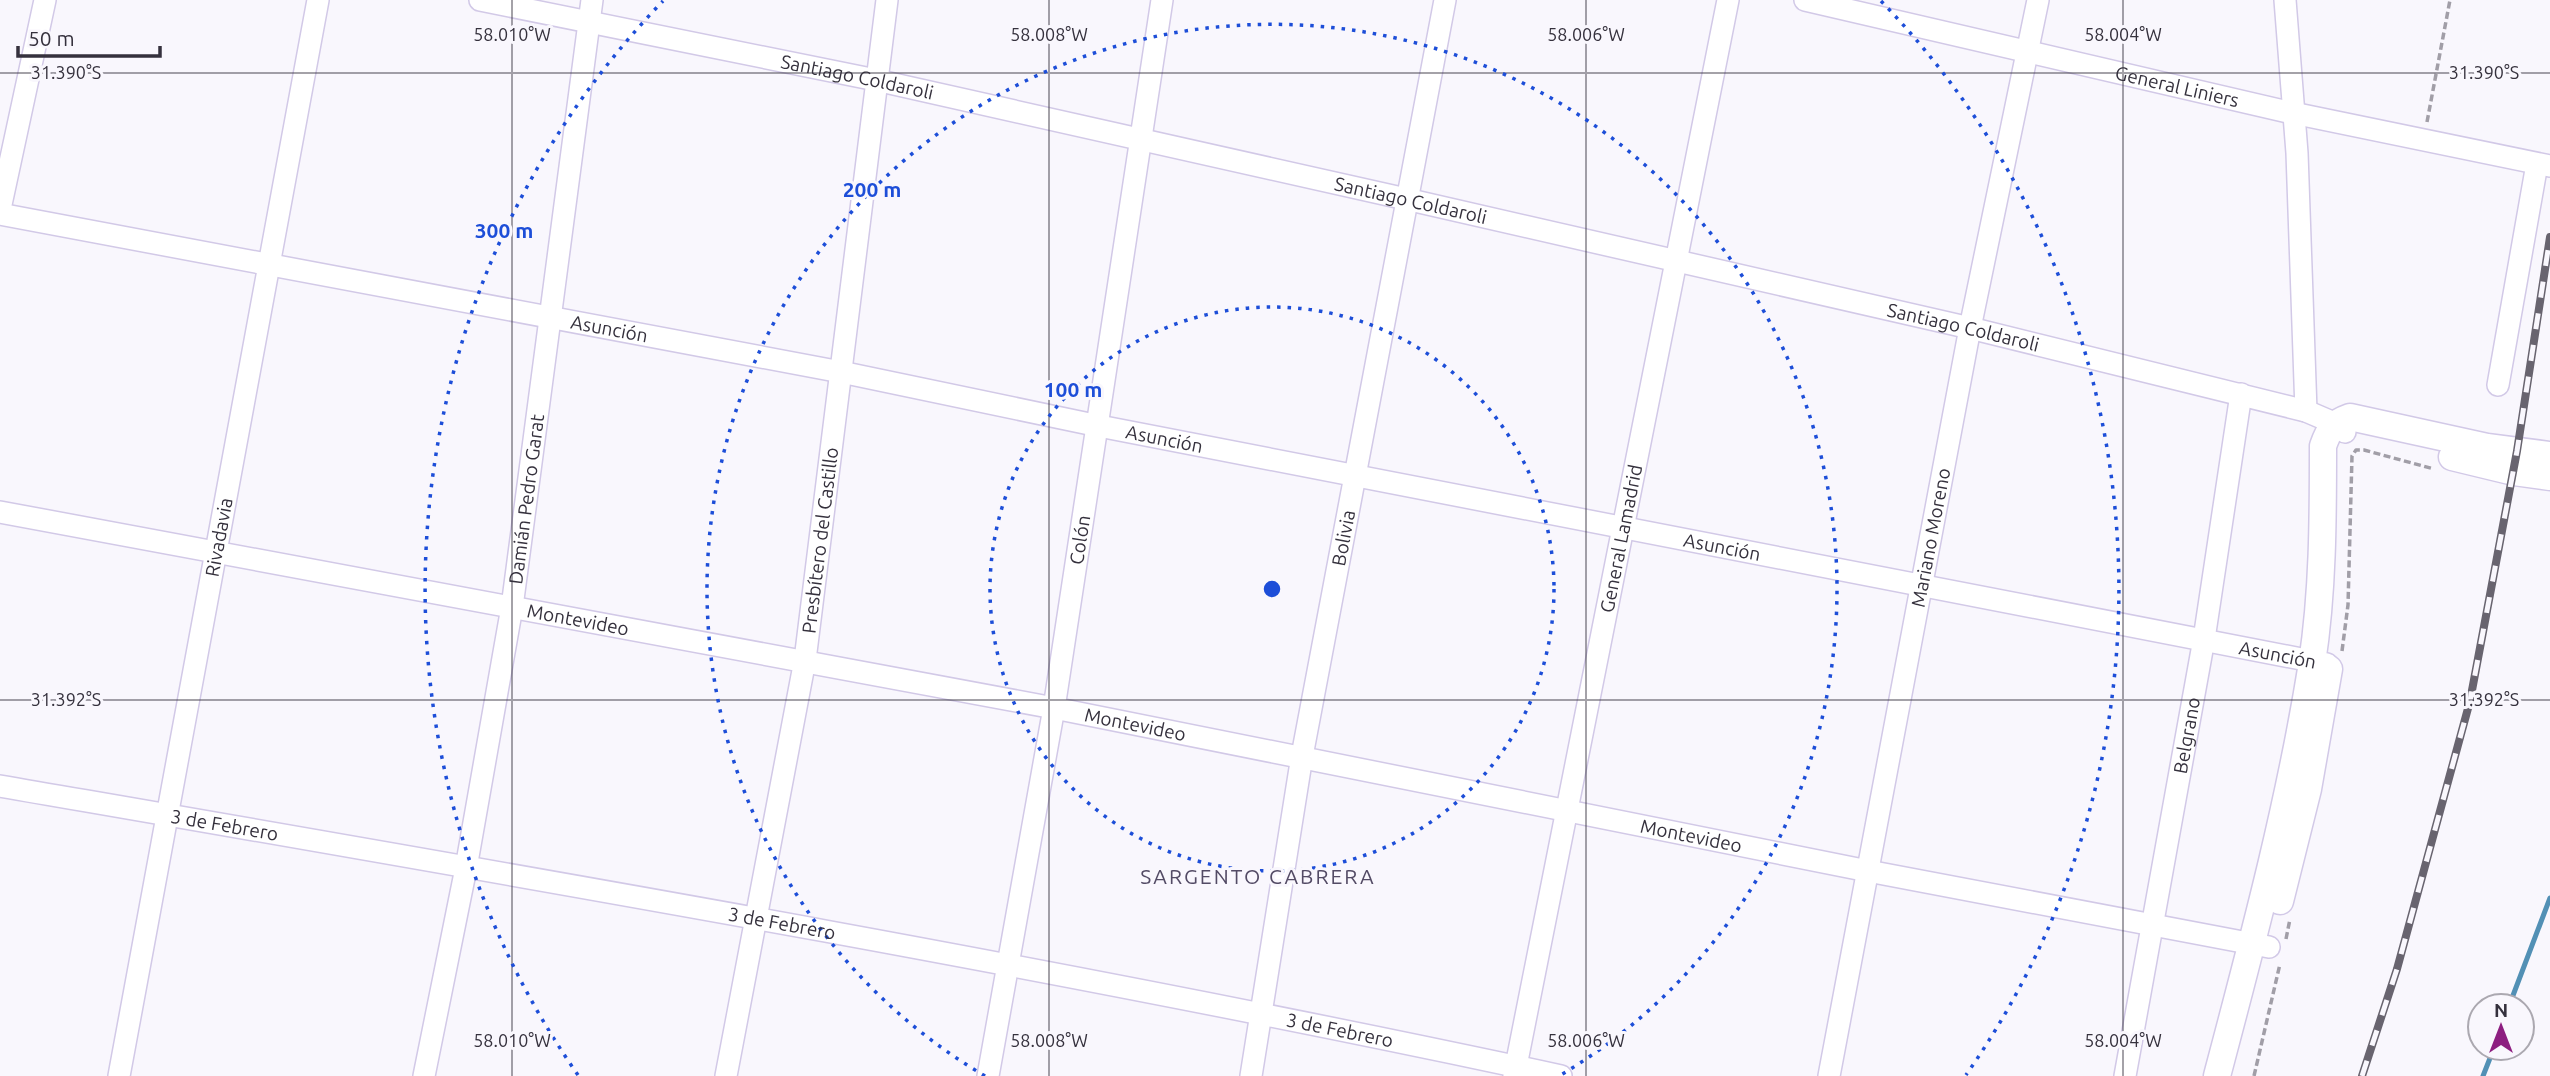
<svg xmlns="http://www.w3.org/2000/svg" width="2550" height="1076" viewBox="0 0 2550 1076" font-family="Ubuntu,sans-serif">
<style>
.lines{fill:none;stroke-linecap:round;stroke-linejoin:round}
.stream{stroke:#5290b5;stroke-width:5}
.minor-casing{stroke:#d2c9e7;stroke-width:24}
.major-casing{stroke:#d2c9e7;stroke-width:29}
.path{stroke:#a19ea7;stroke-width:3.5;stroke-dasharray:7 3.5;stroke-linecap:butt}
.minor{stroke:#fff;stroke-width:21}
.major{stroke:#fff;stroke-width:26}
.rail-casing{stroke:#68646f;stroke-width:8}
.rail{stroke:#f9f7fd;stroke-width:5;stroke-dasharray:16;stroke-linecap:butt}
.ticks{fill:none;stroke:#35313d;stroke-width:2;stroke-opacity:0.45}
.ring{fill:none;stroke:#1d4ed8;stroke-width:3.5;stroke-dasharray:3.5 7}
.labels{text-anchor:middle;stroke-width:6;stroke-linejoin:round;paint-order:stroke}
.street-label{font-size:19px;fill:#35313d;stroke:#f9f7fd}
.neighbourhood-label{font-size:21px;letter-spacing:2px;fill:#534b65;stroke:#f9f7fd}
.ticks-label{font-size:18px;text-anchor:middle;fill:#35313d;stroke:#f9f7fd;stroke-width:6;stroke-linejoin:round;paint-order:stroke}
.centre{fill:#1d4ed8;stroke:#f9f7fd;stroke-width:3.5}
.ring-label{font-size:21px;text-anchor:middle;font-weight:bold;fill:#1d4ed8;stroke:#f9f7fd;stroke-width:6;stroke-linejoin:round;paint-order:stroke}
</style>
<rect width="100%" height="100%" fill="#f9f7fd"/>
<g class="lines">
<!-- stream -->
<g class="stream">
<polyline points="2509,1006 2550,898"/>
<polyline points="2483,1076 2494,1048"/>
</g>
<defs>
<g id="minor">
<path id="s1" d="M480,0L876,80L1406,199L1970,328L2306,411L2334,423L2345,432"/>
<path id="s2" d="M1805,0L2288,112L2550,166"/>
<polyline points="2285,0 2297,153 2306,411"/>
<polyline points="0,209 45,0"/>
<path id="s3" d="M0,214L841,372L1099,426L2327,664"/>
<polyline points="2498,385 2537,164"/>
<path id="s4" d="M0,512L1054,708L1868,871L2269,947"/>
<path id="s5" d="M0,786C521,876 1044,965 1561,1076"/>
<path id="s6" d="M119,1076L318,0"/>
<path id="s7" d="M424,1076L466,868L512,607L592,0"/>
<path id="s8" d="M726,1076L805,660L887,0"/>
<path id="s9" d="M988,1076L1054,708L1162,0"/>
<path id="s10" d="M1251,1076L1302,756L1445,0"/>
<path id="s11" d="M1514,1076L1728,0"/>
<path id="s12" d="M1829,1076L1970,328L2038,0"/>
<path id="s13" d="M2125,1076L2204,639L2241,394"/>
</g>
<g id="major">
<polyline points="2452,457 2514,472 2550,477"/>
<polyline points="2280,901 2308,789 2329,669"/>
<path d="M2217,1076C2253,940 2290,802 2312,663C2323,591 2323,518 2323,446C2329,429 2333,423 2350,417L2487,447L2550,455"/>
</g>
</defs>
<!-- minor casing -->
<use href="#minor" class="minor-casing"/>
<!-- major casing -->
<use href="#major" class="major-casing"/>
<!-- path -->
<g class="path">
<polyline points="2427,122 2450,0"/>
<polyline points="2342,651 2348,605 2352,456 2356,450 2364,450 2434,469"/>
<polyline points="2286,939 2290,919"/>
<polyline points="2254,1076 2280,964"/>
</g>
<!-- minor -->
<use href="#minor" class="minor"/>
<!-- major -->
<use href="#major" class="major"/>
<defs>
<polyline id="rail" points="2362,1076 2397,969 2470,701 2517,451 2550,237"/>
</defs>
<!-- rail casing -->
<use href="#rail" class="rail-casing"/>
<!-- rail -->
<use href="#rail" class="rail"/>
</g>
<!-- ticks -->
<path class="ticks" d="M512,0V1076M1049,0V1076M1586,0V1076M2123,0V1076M0,73H2550M0,700H2550"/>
<!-- distance rings -->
<g class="ring">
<circle cx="1272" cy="589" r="282"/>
<path d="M985 1076A565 565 0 1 1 1559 1076"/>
<path d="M578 1075A847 847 0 0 1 663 1M1881 1A847 847 0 0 1 1966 1075"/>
</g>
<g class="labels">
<!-- street labels -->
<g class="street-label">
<text dy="7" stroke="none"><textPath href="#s1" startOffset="385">Santiago Coldaroli</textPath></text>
<text dy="7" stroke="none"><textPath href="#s2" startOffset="382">General Liniers</textPath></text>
<text dy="7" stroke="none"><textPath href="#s1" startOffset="952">Santiago Coldaroli</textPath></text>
<text dy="7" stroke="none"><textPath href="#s1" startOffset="1519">Santiago Coldaroli</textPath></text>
<text dy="7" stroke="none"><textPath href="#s3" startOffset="620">Asunción</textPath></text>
<text dy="7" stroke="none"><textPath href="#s3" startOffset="1186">Asunción</textPath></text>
<text dy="7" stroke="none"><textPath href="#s7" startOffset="586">Damián Pedro Garat</textPath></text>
<text dy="7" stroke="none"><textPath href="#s10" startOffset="546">Bolivia</textPath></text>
<text dy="7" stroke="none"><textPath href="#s6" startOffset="548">Rivadavia</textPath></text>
<text dy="7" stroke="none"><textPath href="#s11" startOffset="548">General Lamadrid</textPath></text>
<text dy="7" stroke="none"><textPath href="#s12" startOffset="548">Mariano Moreno</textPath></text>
<text dy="7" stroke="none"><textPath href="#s9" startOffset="544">Colón</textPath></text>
<text dy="7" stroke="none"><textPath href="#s8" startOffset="544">Presbítero del Castillo</textPath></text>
<text dy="7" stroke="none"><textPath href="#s3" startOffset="1754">Asunción</textPath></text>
<text dy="7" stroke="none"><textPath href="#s4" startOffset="588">Montevideo</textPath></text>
<text dy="7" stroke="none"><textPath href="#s3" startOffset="2320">Asunción</textPath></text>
<text dy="7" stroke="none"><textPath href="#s4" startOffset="1155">Montevideo</textPath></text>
<text dy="7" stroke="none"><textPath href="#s13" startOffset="346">Belgrano</textPath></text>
<text dy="7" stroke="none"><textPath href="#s5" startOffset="228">3 de Febrero</textPath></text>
<text dy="7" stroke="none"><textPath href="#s4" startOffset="1722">Montevideo</textPath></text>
<text dy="7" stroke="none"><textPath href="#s5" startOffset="794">3 de Febrero</textPath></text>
<text dy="7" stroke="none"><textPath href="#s5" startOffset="1362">3 de Febrero</textPath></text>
</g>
<!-- neighbourhood labels -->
<g class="neighbourhood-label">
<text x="1258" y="884">SARGENTO CABRERA</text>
</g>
</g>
<g class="ticks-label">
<text x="512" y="41">58.010°W</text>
<text x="1049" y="41">58.008°W</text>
<text x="1586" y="41">58.006°W</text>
<text x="2123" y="41">58.004°W</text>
<text x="66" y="79">31.390°S</text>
<text x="2484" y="79">31.390°S</text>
<text x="66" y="706">31.392°S</text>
<text x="2484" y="706">31.392°S</text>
<text x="512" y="1047">58.010°W</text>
<text x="1049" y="1047">58.008°W</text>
<text x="1586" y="1047">58.006°W</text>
<text x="2123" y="1047">58.004°W</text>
</g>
<circle cx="1272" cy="589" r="10" class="centre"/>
<g class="ring-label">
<text x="872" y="197">200 m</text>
<text x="504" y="238">300 m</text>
<text x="1073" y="397">100 m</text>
</g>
<!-- north arrow -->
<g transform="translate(2501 1027)"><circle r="33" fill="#f9f7fd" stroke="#aba8b0" stroke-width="2"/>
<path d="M0-5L12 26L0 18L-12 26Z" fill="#8d1e80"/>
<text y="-10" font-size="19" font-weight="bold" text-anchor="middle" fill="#35313d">N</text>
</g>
<!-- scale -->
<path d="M18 46v10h142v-10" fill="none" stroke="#35313d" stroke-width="3.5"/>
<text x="28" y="46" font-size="21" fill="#35313d" stroke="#f9f7fd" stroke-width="5" paint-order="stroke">50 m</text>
</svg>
